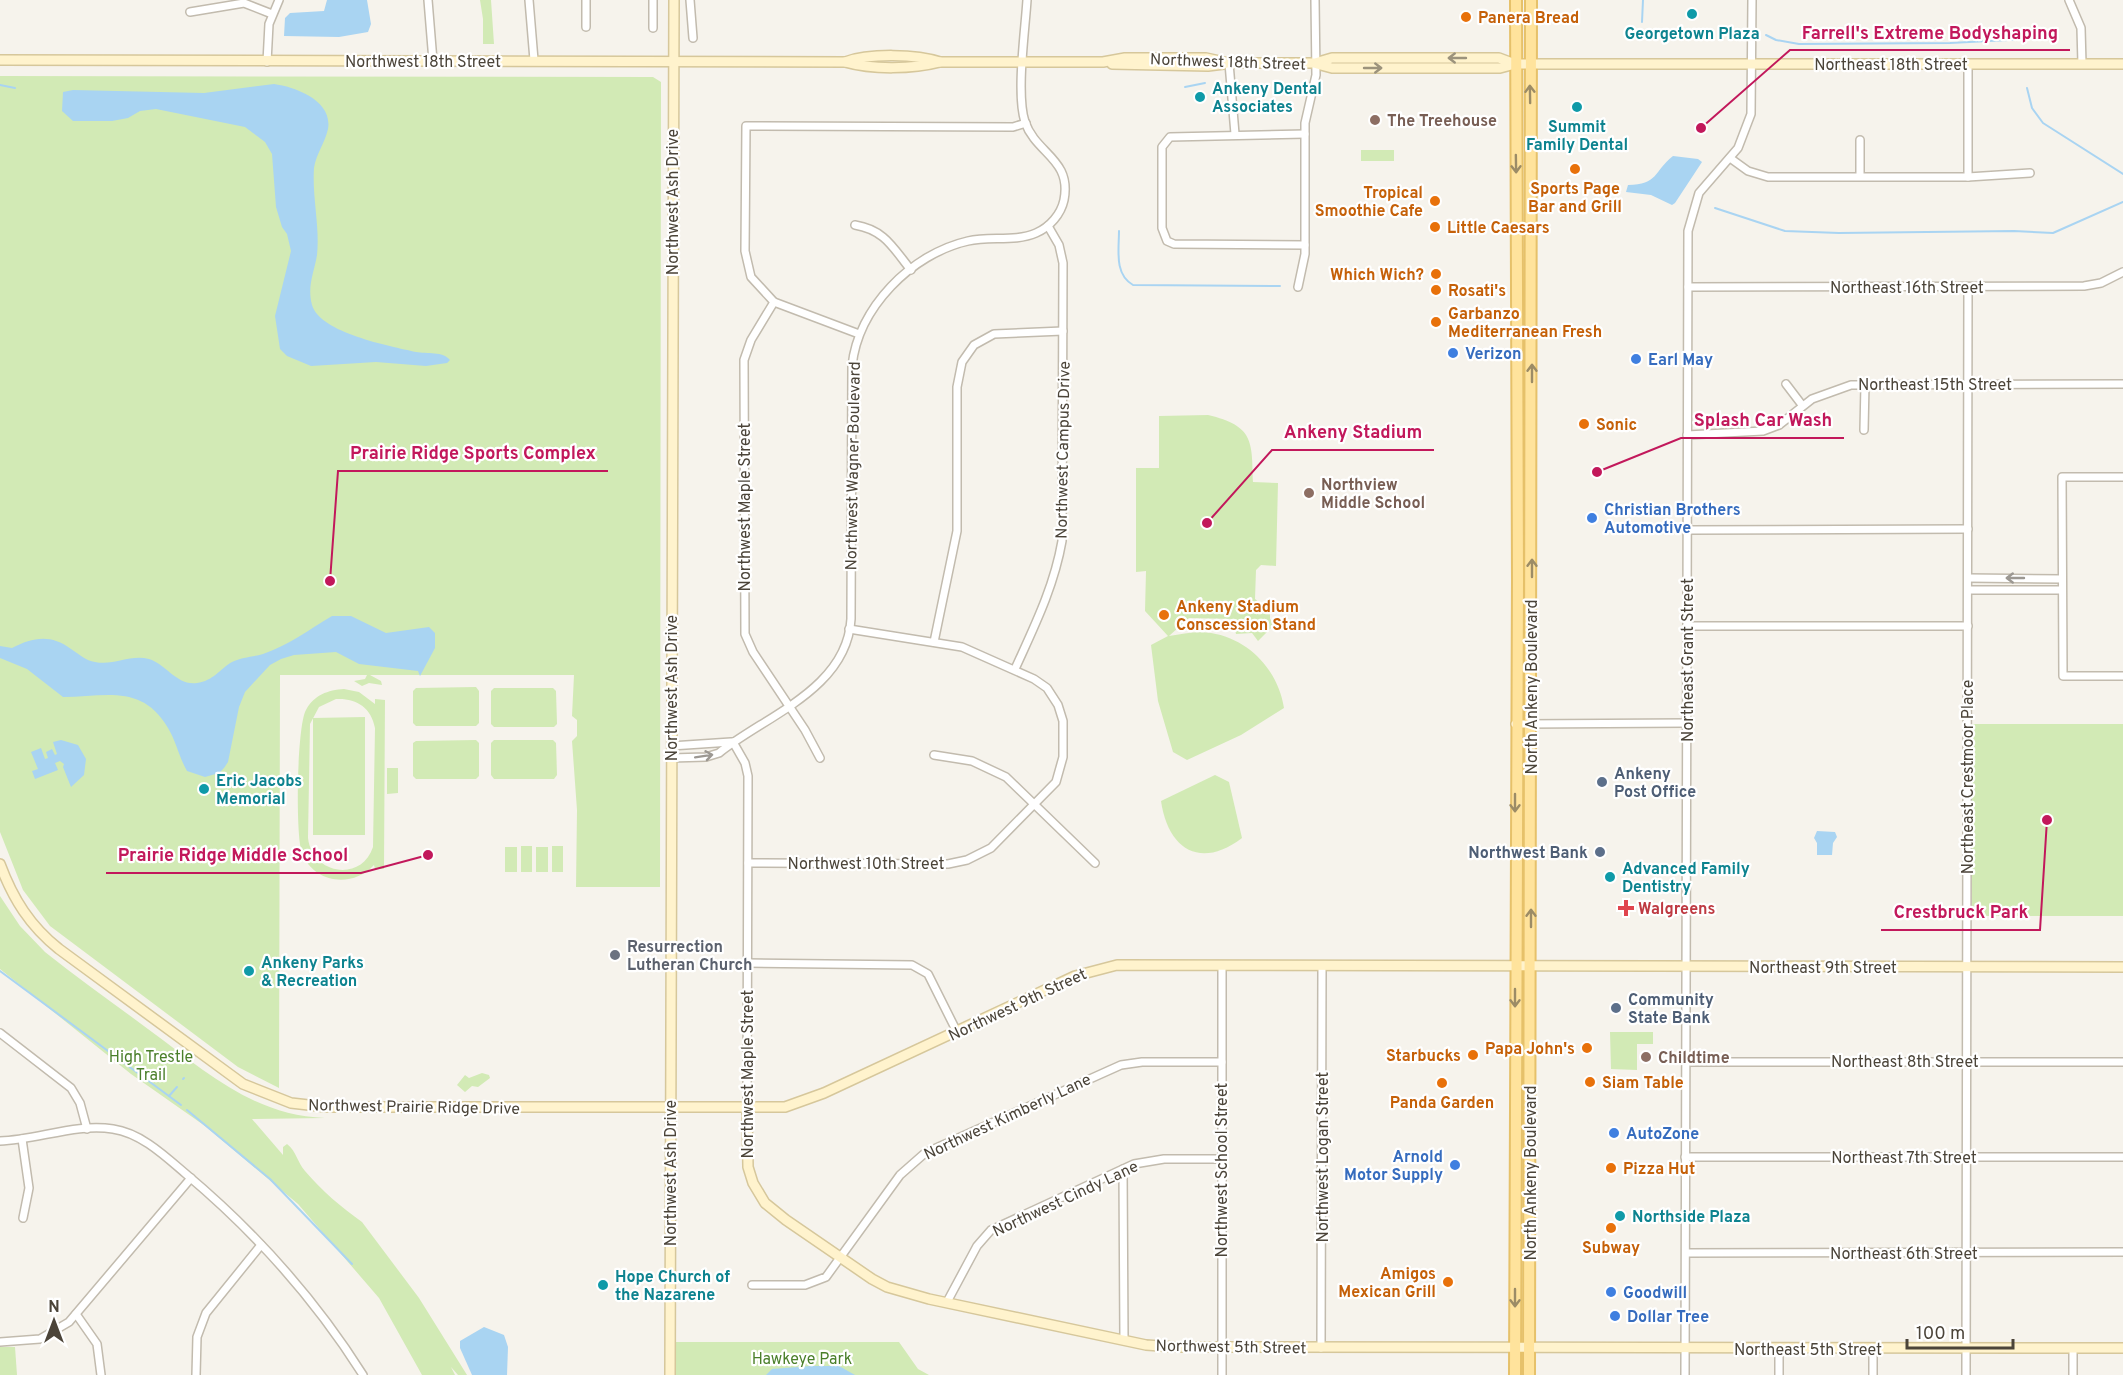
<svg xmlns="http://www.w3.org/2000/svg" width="2123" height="1375" viewBox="0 0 2123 1375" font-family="Overpass,sans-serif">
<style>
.green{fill:#d2eab5;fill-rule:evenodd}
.water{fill:#a9d4f2}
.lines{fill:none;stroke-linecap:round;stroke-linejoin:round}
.stream{stroke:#a9d4f2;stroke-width:2}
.street-casing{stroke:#c2bbae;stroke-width:10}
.secondary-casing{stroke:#d6c79b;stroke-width:12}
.primary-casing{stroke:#e6c16a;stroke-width:14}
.street{stroke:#fff;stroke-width:7}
.secondary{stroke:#fff3cd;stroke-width:9}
.primary{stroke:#ffe39c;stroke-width:10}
.oneway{stroke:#9c937c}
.oneway2{stroke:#9c8c66}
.oneway3{stroke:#9c9892}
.culture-dot{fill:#0f9aa8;stroke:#fff;stroke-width:2}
.food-dot{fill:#e8710a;stroke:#fff;stroke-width:2}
.education-dot{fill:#8d6e63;stroke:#fff;stroke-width:2}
.shop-dot{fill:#3f7fe0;stroke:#fff;stroke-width:2}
.service-dot{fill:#5c6f8a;stroke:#fff;stroke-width:2}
.health-dot{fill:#e0444e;stroke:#fff;stroke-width:2}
.worship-dot{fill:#6b7280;stroke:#fff;stroke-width:2}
.labels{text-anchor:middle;stroke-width:4.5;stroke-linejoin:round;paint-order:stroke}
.food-label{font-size:16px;font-weight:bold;fill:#c56008;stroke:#fff;text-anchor:start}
.culture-label{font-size:16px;font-weight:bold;fill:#0d838f;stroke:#fff;text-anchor:start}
.street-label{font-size:16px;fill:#4b4439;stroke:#fff}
.education-label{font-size:16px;font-weight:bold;fill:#785e54;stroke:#fff;text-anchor:start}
.shop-label{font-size:16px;font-weight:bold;fill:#366cbe;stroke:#fff;text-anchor:start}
.service-label{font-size:16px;font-weight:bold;fill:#4e5e75;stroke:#fff;text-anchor:start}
.health-label{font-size:16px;font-weight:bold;fill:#be3a42;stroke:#fff;text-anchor:start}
.worship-label{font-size:16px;font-weight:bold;fill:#5b616d;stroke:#fff;text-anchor:start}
.park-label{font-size:16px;fill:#4a7f2a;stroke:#fff}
.leader{fill:none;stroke:#c2185b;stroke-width:2}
.callout-dot{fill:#c2185b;stroke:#fff;stroke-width:2}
.callout-label{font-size:18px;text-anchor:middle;font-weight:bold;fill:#c2185b;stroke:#fff;stroke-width:4.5;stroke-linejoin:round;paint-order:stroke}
</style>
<rect width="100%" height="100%" fill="#f6f3ec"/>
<!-- green -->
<g class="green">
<polygon points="480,0 491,0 494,44 483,44 483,19"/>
<polygon points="0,76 653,77 661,82 660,887 576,887 577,810 572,741 577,736 577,720 572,716 574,675 370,675 381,681 382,685 369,683 362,686 354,681 365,679 367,675 280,675 279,1088 238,1067 50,926 23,890 0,832"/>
<rect x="1361" y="150" width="33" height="11"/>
<path d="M1208,415C1254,426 1252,441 1253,482L1278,483L1276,566L1261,565L1256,570L1255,599L1270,610V619L1275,624L1258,641L1252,633L1236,634L1233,619L1189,618L1169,636C1183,634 1196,631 1211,633C1249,639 1278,670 1284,708L1241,735L1187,760L1173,752L1158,701L1151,645L1168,636L1145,611L1146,571L1136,572V468H1159V416Z"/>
<polygon points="476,687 479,691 479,723 476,726 416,726 413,723 413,691 416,688"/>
<polygon points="494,688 553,688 556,691 557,724 554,727 494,727 491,724 491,691"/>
<path d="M344,689L359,692L375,704V699L385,700L384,869H375L374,865C353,888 314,884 302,853C295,835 297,725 306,710C314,695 328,690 344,689ZM336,699C356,698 371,707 375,728L373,847C361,883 312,874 308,838L310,724L319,707Z"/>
<polygon points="365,717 365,835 313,835 313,718"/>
<polygon points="1971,724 2123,724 2123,916 1972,916"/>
<polygon points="476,740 479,743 479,776 476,779 416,779 413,776 413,743 416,741"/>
<polygon points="494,740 553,740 556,743 557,775 554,779 494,779 491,775 491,743"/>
<polygon points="387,768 398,768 398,793 387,794"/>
<path d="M1215,775L1229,782L1242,838C1200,870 1168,849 1161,801Z"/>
<rect x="521" y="846" width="11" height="26"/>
<rect x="552" y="846" width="11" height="26"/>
<rect x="505" y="847" width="12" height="25"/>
<rect x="536" y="847" width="12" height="25"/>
<path d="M0,896L20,926L45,952C80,980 116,1005 152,1032C206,1072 255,1116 325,1118L252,1119L283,1155V1147L287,1144C297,1152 297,1162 305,1171C322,1191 341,1207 362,1222L419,1298L467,1375H458L451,1367L455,1375H422L379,1298L298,1204L205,1126L131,1074L0,969Z"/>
<polygon points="1610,1032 1653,1032 1653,1044 1637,1044 1637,1070 1611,1069"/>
<polygon points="482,1073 489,1075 490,1078 478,1087 472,1086 465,1092 457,1085 465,1075 469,1078"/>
<polygon points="675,1342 899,1342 918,1369 929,1375 675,1375"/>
<polygon points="0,1347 15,1347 17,1375 0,1375"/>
</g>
<!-- water -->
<g class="water">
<polygon points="327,0 367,0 371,24 368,32 339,37 284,36 285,18 290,13 324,11"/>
<path d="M274,84C296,87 333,101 328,129C325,143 316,154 314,168C312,197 320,227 317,255C314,273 307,286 312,305C320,333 390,346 416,352C427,354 443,351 450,360L447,363L426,366L376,362L311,366L287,356L280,349L275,316L291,251L287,234L282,227L276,207L272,154L265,142L245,127L156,109L140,111L128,118L112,121H73L62,111L63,92L73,90L204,93Z"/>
<path d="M1673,156L1698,159L1702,162L1675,203L1672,205L1651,195L1626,192L1628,185C1658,185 1654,171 1673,156Z"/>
<path d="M332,616H351L386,633L429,627L435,633V648L420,676L418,671L359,664L336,652L294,655L281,659L270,665L245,692L239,707L228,762L224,768L219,773L205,777L187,771C179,757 176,741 168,728C142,683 104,697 63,697L27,669L0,658V646L12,648C33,637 51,634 71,649C79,654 86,661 95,662C114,666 130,654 149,659C166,664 177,686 197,683C213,681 220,669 232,662C242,657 253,657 263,654C287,646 310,629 332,616Z"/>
<polygon points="61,740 78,745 86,759 84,775 71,787 63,767 64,764 60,761 55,763 58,770 35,779 32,771 38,769 31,752 41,748 45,759 48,758 46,752 52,749 55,755 57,754 53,742"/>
<polygon points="1817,831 1835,832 1837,837 1833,843 1832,855 1817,855 1817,843 1814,838"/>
<polygon points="484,1327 504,1335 508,1347 507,1375 472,1375 460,1348 460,1341"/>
<polygon points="811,1366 839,1366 855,1375 766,1375 772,1369"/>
</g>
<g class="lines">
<!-- stream -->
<g class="stream">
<polyline points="1642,22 1643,0"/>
<polyline points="1766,35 1776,40 1799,44 1950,43 2028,39"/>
<polyline points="0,85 15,88"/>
<polyline points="1185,87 1205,83"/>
<polyline points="2027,88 2032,108 2043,123 2123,174"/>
<polyline points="1715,208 1785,231 1839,233 2014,231 2053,233 2123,202"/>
<path d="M1119,231C1119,250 1114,274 1133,285L1280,286"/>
<polyline points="0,971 181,1105"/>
<polyline points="183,1079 184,1078"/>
<polyline points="169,1096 177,1087"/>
<polyline points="187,1110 270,1179 352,1264"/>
</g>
<defs>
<g id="street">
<polyline points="428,0 433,61"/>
<polyline points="529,0 534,60"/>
<polyline points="690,0 693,38"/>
<polyline points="2069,0 2081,28 2082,64"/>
<polyline points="190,12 244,3 272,14"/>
<polyline points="586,27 586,0"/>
<polyline points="653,28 653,0"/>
<polyline points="267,62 269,24 279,0"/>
<polyline points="1229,63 1235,134"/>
<polyline points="1305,134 1170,137 1162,147 1162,228 1167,241 1174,244 1305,245"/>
<polyline points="1860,140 1860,176"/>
<polyline points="1730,158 1748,171 1768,177 1968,177 2030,173"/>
<polyline points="1968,177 1968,63"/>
<path d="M855,225C885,230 893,248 911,270"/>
<polyline points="1298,287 1305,254 1305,123 1316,75 1315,0"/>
<polyline points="1688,287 2084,286 2101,283 2123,272"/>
<polyline points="774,302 751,340 744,360 745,634 753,652 805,730 820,758"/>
<polyline points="859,334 774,302 751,277 745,251 746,126 1013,127 1026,123"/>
<polyline points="1786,384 1802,405"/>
<polyline points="1864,430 1865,384"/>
<polyline points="1687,435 1763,431 1779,425 1812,399 1851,385 2123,384"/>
<polyline points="2123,477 2062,477 2063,676 2123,676"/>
<polyline points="1688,530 1968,529"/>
<polyline points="1968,578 2062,579"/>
<polyline points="1968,590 2062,590"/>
<polyline points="1687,626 1968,626"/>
<polyline points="934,642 957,531 957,387 962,362 974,345 994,334 1063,331"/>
<path d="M1015,669C1034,627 1054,587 1062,541L1063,263L1059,245L1048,226"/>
<polyline points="1515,724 1686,723"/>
<polyline points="733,742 745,763 748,776 747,1107"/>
<polyline points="671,746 731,742"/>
<polyline points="934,755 972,761 1006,777 1095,863"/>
<path d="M671,758L706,757L719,753C765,716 847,689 851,619L852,366C858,308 911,254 968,241C990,236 1015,242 1036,233C1050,227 1061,214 1064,200C1072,159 1036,154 1025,122C1016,94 1025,32 1027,0"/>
<polyline points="748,863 948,864 967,860 991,848 1056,782 1063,757 1063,721 1058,705 1047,688 1034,679 962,647 849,629"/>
<polyline points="747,963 912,965 928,974 957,1032"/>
<polyline points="1222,966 1222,1375"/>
<polyline points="0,1033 71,1088 80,1103 87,1129"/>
<polyline points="1686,1062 2123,1062"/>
<polyline points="22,1139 29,1188 23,1218"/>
<path d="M0,1141C37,1140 76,1123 113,1129C141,1133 165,1156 186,1174C255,1232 315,1299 363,1375"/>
<polyline points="1685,1157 2123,1157"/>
<polyline points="1123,1169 1124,1340"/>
<polyline points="1686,1253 2123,1252"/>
<polyline points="752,1285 805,1285 826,1277 900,1175 925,1153 1121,1065 1142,1062 1222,1062"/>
<polyline points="947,1302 977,1246 991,1230 1134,1164 1164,1159 1221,1159"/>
<polyline points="76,1314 97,1344 101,1375"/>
<polyline points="0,1342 40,1339 69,1322 191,1178"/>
<polyline points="1321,1348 1322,967"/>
<polyline points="196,1375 197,1337 206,1313 261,1245"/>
<polyline points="1685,1375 1688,231 1699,193 1738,148 1751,114 1752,0"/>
<polyline points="1779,1375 1779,1349"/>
<polyline points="1873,1375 1873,1349"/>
<polyline points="1966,1375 1968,287"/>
<polyline points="2073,1375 2073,1348"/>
</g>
<g id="secondary">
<path d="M0,60L845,62C873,70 913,69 940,62H1103L1125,58H1206L1229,63H1315L1332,58H1499L1515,64"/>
<path d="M845,62C869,53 917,54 940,62"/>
<polyline points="1112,64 1208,66 1224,64"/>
<polyline points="1317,64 1332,68 1500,68 1515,64 2123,64"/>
<path d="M0,864C13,899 30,926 59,949L243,1084L291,1103L326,1107H785L824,1093L1075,976L1117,965L2123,967"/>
<polyline points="747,1107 748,1167 753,1183 765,1203 786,1220 872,1279 887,1287 929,1299 1146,1345 1175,1347 2123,1348"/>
<polyline points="670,1375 674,0"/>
</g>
<g id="primary">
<polyline points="1515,1375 1518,579 1516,0"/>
<polyline points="1529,1375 1531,0"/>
</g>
</defs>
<!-- street casing -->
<use href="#street" class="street-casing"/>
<!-- secondary casing -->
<use href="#secondary" class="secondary-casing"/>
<!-- primary casing -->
<use href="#primary" class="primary-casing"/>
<!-- street -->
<use href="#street" class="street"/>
<!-- secondary -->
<use href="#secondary" class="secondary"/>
<!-- primary -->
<use href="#primary" class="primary"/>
</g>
<!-- one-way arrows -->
<defs><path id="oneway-shaft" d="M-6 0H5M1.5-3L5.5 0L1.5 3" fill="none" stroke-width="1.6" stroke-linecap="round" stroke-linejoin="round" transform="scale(1.5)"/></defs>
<g class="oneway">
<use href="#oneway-shaft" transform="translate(1457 58) rotate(-180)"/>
<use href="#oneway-shaft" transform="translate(1373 68)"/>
</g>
<g class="oneway2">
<use href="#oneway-shaft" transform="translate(1530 94) rotate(-91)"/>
<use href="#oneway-shaft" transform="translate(1516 164) rotate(89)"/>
<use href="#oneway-shaft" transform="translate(1532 373) rotate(-90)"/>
<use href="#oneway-shaft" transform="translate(1532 568) rotate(-90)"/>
<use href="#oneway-shaft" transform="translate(1515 803) rotate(90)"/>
<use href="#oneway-shaft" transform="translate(1531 918) rotate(-90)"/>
<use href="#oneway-shaft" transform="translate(1515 998) rotate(90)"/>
<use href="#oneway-shaft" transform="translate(1515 1298) rotate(90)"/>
</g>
<g class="oneway3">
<use href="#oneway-shaft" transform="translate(2015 578) rotate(-180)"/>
<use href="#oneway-shaft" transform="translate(704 756) rotate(-9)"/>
</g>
<!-- markers -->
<g class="culture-dot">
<circle cx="1692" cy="14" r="6"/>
<circle cx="1200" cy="97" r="6"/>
<circle cx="1577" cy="107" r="6"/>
<circle cx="204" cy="789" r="6"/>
<circle cx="1610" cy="877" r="6"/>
<circle cx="249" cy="971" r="6"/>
<circle cx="1620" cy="1216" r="6"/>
<circle cx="603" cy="1285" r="6"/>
</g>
<g class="food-dot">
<circle cx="1466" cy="17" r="6"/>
<circle cx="1575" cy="169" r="6"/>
<circle cx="1435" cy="201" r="6"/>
<circle cx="1435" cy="227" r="6"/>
<circle cx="1436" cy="274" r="6"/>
<circle cx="1436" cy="290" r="6"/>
<circle cx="1436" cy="322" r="6"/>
<circle cx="1584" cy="424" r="6"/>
<circle cx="1164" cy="615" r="6"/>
<circle cx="1587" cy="1048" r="6"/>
<circle cx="1473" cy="1055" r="6"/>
<circle cx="1590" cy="1082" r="6"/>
<circle cx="1442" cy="1083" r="6"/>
<circle cx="1611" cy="1168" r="6"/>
<circle cx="1611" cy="1228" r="6"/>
<circle cx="1448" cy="1282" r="6"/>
</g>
<g class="education-dot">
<circle cx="1375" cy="120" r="6"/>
<circle cx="1309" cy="493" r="6"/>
<circle cx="1646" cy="1057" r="6"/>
</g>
<g class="shop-dot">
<circle cx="1453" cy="353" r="6"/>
<circle cx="1636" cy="359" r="6"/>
<circle cx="1592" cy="518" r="6"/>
<circle cx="1614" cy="1133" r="6"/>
<circle cx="1455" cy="1165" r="6"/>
<circle cx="1611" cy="1292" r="6"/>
<circle cx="1615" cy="1316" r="6"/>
</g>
<g class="service-dot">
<circle cx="1602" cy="782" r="6"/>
<circle cx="1600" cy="852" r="6"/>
<circle cx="1616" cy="1008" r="6"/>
</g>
<path class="health-dot" d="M1623 899h6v6h6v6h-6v6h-6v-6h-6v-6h6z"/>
<circle class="worship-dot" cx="615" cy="955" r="6"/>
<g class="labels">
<!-- food labels -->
<g class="food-label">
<text x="1478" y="23">Panera Bread</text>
<text x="1575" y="194" text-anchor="middle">Sports Page<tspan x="1575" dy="18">Bar and Grill</tspan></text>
<text x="1423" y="198" text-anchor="end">Tropical<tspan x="1423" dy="18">Smoothie Cafe</tspan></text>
<text x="1447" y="233">Little Caesars</text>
<text x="1424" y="280" text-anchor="end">Which Wich?</text>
<text x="1448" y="296">Rosati's</text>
<text x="1448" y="319">Garbanzo<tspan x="1448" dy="18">Mediterranean Fresh</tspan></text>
<text x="1596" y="430">Sonic</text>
<text x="1176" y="612">Ankeny Stadium<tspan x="1176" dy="18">Conscession Stand</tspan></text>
<text x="1575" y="1054" text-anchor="end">Papa John's</text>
<text x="1461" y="1061" text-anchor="end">Starbucks</text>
<text x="1602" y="1088">Siam Table</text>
<text x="1442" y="1108" text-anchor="middle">Panda Garden</text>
<text x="1623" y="1174">Pizza Hut</text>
<text x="1611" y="1253" text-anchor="middle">Subway</text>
<text x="1436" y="1279" text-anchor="end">Amigos<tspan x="1436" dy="18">Mexican Grill</tspan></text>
</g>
<!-- culture labels -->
<g class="culture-label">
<text x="1692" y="39" text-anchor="middle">Georgetown Plaza</text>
<text x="1212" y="94">Ankeny Dental<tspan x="1212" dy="18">Associates</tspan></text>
<text x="1577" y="132" text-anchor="middle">Summit<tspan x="1577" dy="18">Family Dental</tspan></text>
<text x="216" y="786">Eric Jacobs<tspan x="216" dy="18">Memorial</tspan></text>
<text x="1622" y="874">Advanced Family<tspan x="1622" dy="18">Dentistry</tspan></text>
<text x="261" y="968">Ankeny Parks<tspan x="261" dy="18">&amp; Recreation</tspan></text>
<text x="1632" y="1222">Northside Plaza</text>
<text x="615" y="1282">Hope Church of<tspan x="615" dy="18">the Nazarene</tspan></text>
</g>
<!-- street labels -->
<g class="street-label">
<text x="423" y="67">Northwest 18th Street</text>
<text transform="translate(1228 61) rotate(2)" y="6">Northwest 18th Street</text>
<text x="1891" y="70">Northeast 18th Street</text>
<text transform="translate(672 202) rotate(-90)" y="6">Northwest Ash Drive</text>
<text x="1907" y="293">Northeast 16th Street</text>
<text x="1935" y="390">Northeast 15th Street</text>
<text transform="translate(1062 450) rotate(-89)" y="6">Northwest Campus Drive</text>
<text transform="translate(852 466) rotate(-89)" y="6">Northwest Wagner Boulevard</text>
<text transform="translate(744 507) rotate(-90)" y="6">Northwest Maple Street</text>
<text transform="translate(1687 660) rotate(-90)" y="6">Northeast Grant Street</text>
<text transform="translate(1531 687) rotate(-90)" y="6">North Ankeny Boulevard</text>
<text transform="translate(671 688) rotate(-90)" y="6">Northwest Ash Drive</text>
<text transform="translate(1967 777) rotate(-90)" y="6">Northeast Crestmoor Place</text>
<text x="866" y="869">Northwest 10th Street</text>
<text x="1823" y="973">Northeast 9th Street</text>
<text transform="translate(1017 1004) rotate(-25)" y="6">Northwest 9th Street</text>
<text x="1905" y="1067">Northeast 8th Street</text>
<text transform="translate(747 1074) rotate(-90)" y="6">Northwest Maple Street</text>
<text transform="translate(414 1106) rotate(1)" y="6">Northwest Prairie Ridge Drive</text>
<text transform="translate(1007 1116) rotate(-25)" y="6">Northwest Kimberly Lane</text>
<text transform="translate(1322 1157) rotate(-90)" y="6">Northwest Logan Street</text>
<text x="1904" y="1163">Northeast 7th Street</text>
<text transform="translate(1221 1170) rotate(-90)" y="6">Northwest School Street</text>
<text transform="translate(670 1173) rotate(-90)" y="6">Northwest Ash Drive</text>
<text transform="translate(1530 1173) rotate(-90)" y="6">North Ankeny Boulevard</text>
<text transform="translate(1065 1198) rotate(-25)" y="6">Northwest Cindy Lane</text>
<text x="1904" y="1259">Northeast 6th Street</text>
<text transform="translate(1231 1346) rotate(1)" y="6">Northwest 5th Street</text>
<text x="1808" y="1355">Northeast 5th Street</text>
</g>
<!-- education labels -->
<g class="education-label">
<text x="1387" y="126">The Treehouse</text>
<text x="1321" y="490">Northview<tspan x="1321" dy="18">Middle School</tspan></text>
<text x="1658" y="1063">Childtime</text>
</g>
<!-- shop labels -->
<g class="shop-label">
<text x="1465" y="359">Verizon</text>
<text x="1648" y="365">Earl May</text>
<text x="1604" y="515">Christian Brothers<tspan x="1604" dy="18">Automotive</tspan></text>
<text x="1626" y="1139">AutoZone</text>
<text x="1443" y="1162" text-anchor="end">Arnold<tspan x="1443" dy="18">Motor Supply</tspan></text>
<text x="1623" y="1298">Goodwill</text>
<text x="1627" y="1322">Dollar Tree</text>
</g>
<!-- service labels -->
<g class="service-label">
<text x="1614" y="779">Ankeny<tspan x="1614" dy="18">Post Office</tspan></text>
<text x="1588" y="858" text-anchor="end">Northwest Bank</text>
<text x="1628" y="1005">Community<tspan x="1628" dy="18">State Bank</tspan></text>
</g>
<!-- health labels -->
<g class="health-label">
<text x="1638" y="914">Walgreens</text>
</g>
<!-- worship labels -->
<g class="worship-label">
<text x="627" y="952">Resurrection<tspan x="627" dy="18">Lutheran Church</tspan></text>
</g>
<!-- park labels -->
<g class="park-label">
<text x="151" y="1062">High Trestle<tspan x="151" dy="18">Trail</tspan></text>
<text x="802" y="1364">Hawkeye Park</text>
</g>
</g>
<!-- callouts -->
<path class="leader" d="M1701 128L1790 50H2070M1597 472L1681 438H1844M1207 523L1272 450H1434M330 581L338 471H608M428 855L361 873H106M2047 820L2040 930H1881"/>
<g class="callout-dot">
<circle cx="1701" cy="128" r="6"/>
<circle cx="1597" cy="472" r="6"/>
<circle cx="1207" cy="523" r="6"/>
<circle cx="330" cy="581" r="6"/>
<circle cx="428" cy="855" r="6"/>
<circle cx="2047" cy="820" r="6"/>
</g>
<g class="callout-label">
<text x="1930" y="39">Farrell's Extreme Bodyshaping</text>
<text x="1763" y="426">Splash Car Wash</text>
<text x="1353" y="438">Ankeny Stadium</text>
<text x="473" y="459">Prairie Ridge Sports Complex</text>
<text x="233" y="861">Prairie Ridge Middle School</text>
<text x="1961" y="918">Crestbruck Park</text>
</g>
<!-- north arrow -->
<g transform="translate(54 1321)" stroke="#ffffff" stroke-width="4.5" paint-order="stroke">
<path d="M0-4.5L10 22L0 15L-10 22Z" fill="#4b4439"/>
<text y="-9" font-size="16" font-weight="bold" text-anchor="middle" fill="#4b4439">N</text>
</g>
<!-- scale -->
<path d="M1907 1339v9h106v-9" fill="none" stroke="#4b4439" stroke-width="3"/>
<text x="1916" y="1339" font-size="18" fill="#4b4439" stroke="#ffffff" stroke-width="4.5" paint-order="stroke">100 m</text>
</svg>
